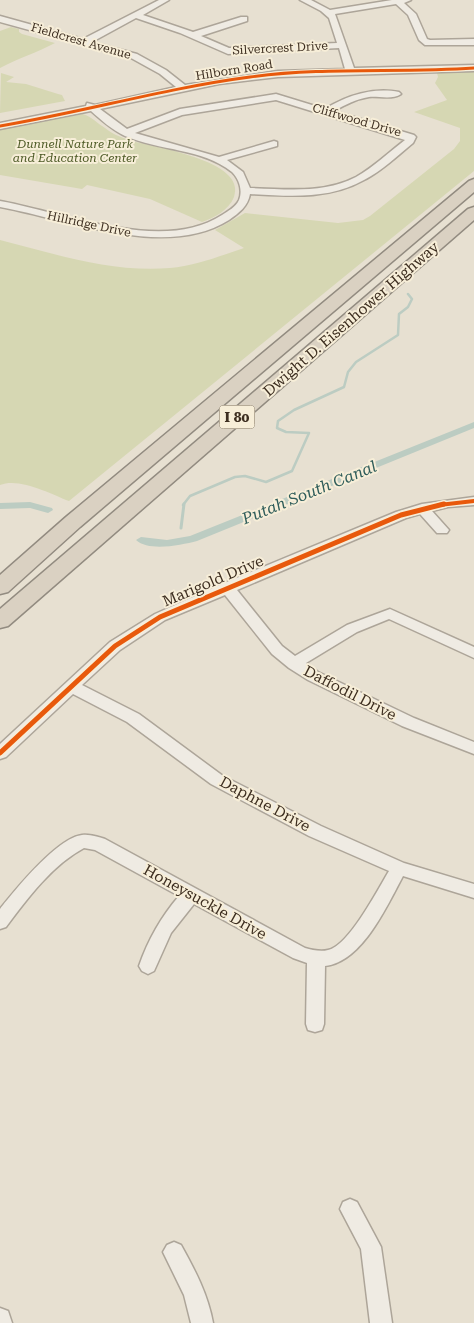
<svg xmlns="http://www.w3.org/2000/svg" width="474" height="1323" viewBox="0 0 474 1323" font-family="'Roboto Serif',serif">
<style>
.green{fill:#d6d7b3}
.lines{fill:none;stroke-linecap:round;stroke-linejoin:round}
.stream-far1{stroke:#bcccc2;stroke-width:2.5}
.stream{stroke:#bcccc2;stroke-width:3}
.canal{fill:#bcccc2;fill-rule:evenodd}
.minor-casing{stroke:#ada599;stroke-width:3}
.highway-casing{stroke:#928b80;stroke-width:3}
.minor{fill:#efebe3;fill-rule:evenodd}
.highway{fill:#dad1c2;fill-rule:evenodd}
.cycleway-far2-casing{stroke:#f7eed8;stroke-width:5}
.cycleway-far1-casing{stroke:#f7eed8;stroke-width:6}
.cycleway-casing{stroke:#f7eed8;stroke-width:8}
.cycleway-far2{stroke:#e8590c;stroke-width:3}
.cycleway-far1{stroke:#e8590c;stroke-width:4}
.cycleway{stroke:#e8590c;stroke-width:5}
.labels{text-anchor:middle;stroke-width:4;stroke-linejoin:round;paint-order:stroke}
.far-street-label{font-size:12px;fill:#3d2e20;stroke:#f7eed8}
.far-park-label{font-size:12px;font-style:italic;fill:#4d5a26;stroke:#f7eed8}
.shield{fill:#f7eed8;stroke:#756857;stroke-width:1}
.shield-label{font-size:14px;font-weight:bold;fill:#3d2e20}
.street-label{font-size:15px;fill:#3d2e20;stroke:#f7eed8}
.water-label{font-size:16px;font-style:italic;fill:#2f5d5a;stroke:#f7eed8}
</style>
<rect width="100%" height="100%" fill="#e7e0d1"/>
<!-- green -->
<g class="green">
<path d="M11,27L19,29V32L22,34L55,43C36,53 19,58 0,68V31Z"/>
<path d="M474,70V171L69,501C51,494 19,477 0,485V240C55,254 112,273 170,268C195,266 220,256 244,248L215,230L245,213L338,223L363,220L370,216L454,149L460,141V128L414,112L447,100L435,83L438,77L437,73Z"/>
<polygon points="1,73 14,77 6,82 26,84 58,94 62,95 65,101 0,113"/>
<path d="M83,114C92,117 97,123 105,128C112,134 121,137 129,140C151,147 248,160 234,197C229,210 214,218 202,222L150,199L87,185L82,189L0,175V130Z"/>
</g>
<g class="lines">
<!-- stream-far1 -->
<polyline class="stream-far1" points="183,505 190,496 235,477 245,476 266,482 292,471 309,433 286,432 277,428 278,421 294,410 344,387 348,372 356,362 398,335 399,314 408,307 412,299 408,294"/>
<!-- stream -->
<polyline class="stream" points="181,528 184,504"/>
<!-- canal -->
<g class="canal">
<path d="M474,422V428L197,541C181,545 149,552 136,540L141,537L167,540L190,536Z"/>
<polygon points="30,502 52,508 53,510 48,513 30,508 0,509 0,503"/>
</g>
<defs>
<g id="minor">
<path d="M159,0H169L143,15L193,32L241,17H247V21L201,36L229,48L337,43L329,18L321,11L300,0H311L330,10L392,0H411L404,3L416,14L427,39L430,40L474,39V45H425L419,40L408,15L396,4L335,14L354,68L474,65V71L278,77L219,84L100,109L127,129L180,109L276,94L325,109C347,95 374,87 399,92L401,94C393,100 378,96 369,97C356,99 345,105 334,111L414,135L416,137L413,143C397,156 382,171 364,180C329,200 289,196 250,194C248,206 239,213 229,220C166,260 67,219 0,207V201C63,212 163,254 222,215C228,211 236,207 239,200C243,190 239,179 232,172C202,148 159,151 125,136C112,130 101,120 91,111L0,129V123L86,106L87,103L95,105L176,87L160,74L131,58L0,22V16L83,39ZM136,18L180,33L228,54L339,48L345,69L278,71L185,85L166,70L137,54L92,42ZM276,100L405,140C389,152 374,167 356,177C323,194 286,189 250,188L243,172L227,160L277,146V142L274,141L219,157L135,133L182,115Z"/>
<path d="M474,497V505L448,507L432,511L449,530L447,533H437L420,514L406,518L237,590L282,646L295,656L347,625L390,609L474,647V658L389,619L357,632L306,663L318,672L414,718L474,742V754L402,726L308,680L289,668L272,654L225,595L165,620L120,650L82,685L139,714L223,776L321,826L404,863L474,884V898L403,876C387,906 362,962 325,966L324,1024L322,1030L315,1032L308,1030L306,1024L307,963L293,958L194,904L171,933L154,971L148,974L142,971L139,966C148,940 161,917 179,896L95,850L84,848C52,865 27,899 6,927L0,929V909C16,889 57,838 82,835C90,834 98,837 105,839L305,948C312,950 321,952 328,950C349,946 378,889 389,871L309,836L211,784L127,722L73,694L6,757L0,759V744L110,642L155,614L222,584L396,512L422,504Z"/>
<polygon points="350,1199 357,1202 381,1247 392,1323 370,1323 361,1249 340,1209 343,1202"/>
<path d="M174,1242L181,1245C195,1270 208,1295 213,1323H191L184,1295L163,1252L167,1245Z"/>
<polygon points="0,1308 8,1311 12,1323 0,1323"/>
</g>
<g id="highway">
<polygon points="474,179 474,192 80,527 8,592 0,594 0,575 66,517 469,181"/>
<polygon points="474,207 474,220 8,626 0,628 0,609 468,209"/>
</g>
</defs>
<!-- minor casing -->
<use href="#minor" class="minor-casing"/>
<!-- highway casing -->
<use href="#highway" class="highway-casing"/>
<!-- minor -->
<use href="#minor" class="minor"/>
<!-- highway -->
<use href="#highway" class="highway"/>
<defs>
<path id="cycleway-far2" d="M0,126C84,112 166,88 250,77C324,67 399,73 474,68"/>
<polyline id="cycleway-far1" points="439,505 474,501"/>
<polyline id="cycleway" points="0,753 115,646 160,617 401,515 444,504"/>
</defs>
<!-- cycleway-far2 casing -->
<use href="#cycleway-far2" class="cycleway-far2-casing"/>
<!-- cycleway-far1 casing -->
<use href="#cycleway-far1" class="cycleway-far1-casing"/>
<!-- cycleway casing -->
<use href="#cycleway" class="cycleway-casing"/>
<!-- cycleway-far2 -->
<use href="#cycleway-far2" class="cycleway-far2"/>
<!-- cycleway-far1 -->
<use href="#cycleway-far1" class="cycleway-far1"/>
<!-- cycleway -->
<use href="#cycleway" class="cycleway"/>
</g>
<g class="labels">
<!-- far-street labels -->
<g class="far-street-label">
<text transform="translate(81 41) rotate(16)" y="4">Fieldcrest Avenue</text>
<text transform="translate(280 48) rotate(-3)" y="4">Silvercrest Drive</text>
<text transform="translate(234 70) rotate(-9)" y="4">Hilborn Road</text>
<text transform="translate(357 120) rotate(16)" y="4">Cliffwood Drive</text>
<text transform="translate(89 224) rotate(12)" y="4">Hillridge Drive</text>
</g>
<!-- far-park labels -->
<g class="far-park-label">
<text x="75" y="148">Dunnell Nature Park<tspan x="75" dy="14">and Education Center</tspan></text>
</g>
<!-- shield labels -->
<rect class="shield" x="219.5" y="405.5" width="35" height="23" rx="4"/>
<g class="shield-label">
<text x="237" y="422">I 80</text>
</g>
<!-- street labels -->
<g class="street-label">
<text transform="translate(351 319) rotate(-41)" y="5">Dwight D. Eisenhower Highway</text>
<text transform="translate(213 581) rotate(-23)" y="5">Marigold Drive</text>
<text transform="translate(350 693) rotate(27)" y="5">Daffodil Drive</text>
<text transform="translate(265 804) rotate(28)" y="5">Daphne Drive</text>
<text transform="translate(205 902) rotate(29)" y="5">Honeysuckle Drive</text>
</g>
<!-- water labels -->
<g class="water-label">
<text transform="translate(309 492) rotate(-22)" y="6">Putah South Canal</text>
</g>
</g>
</svg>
